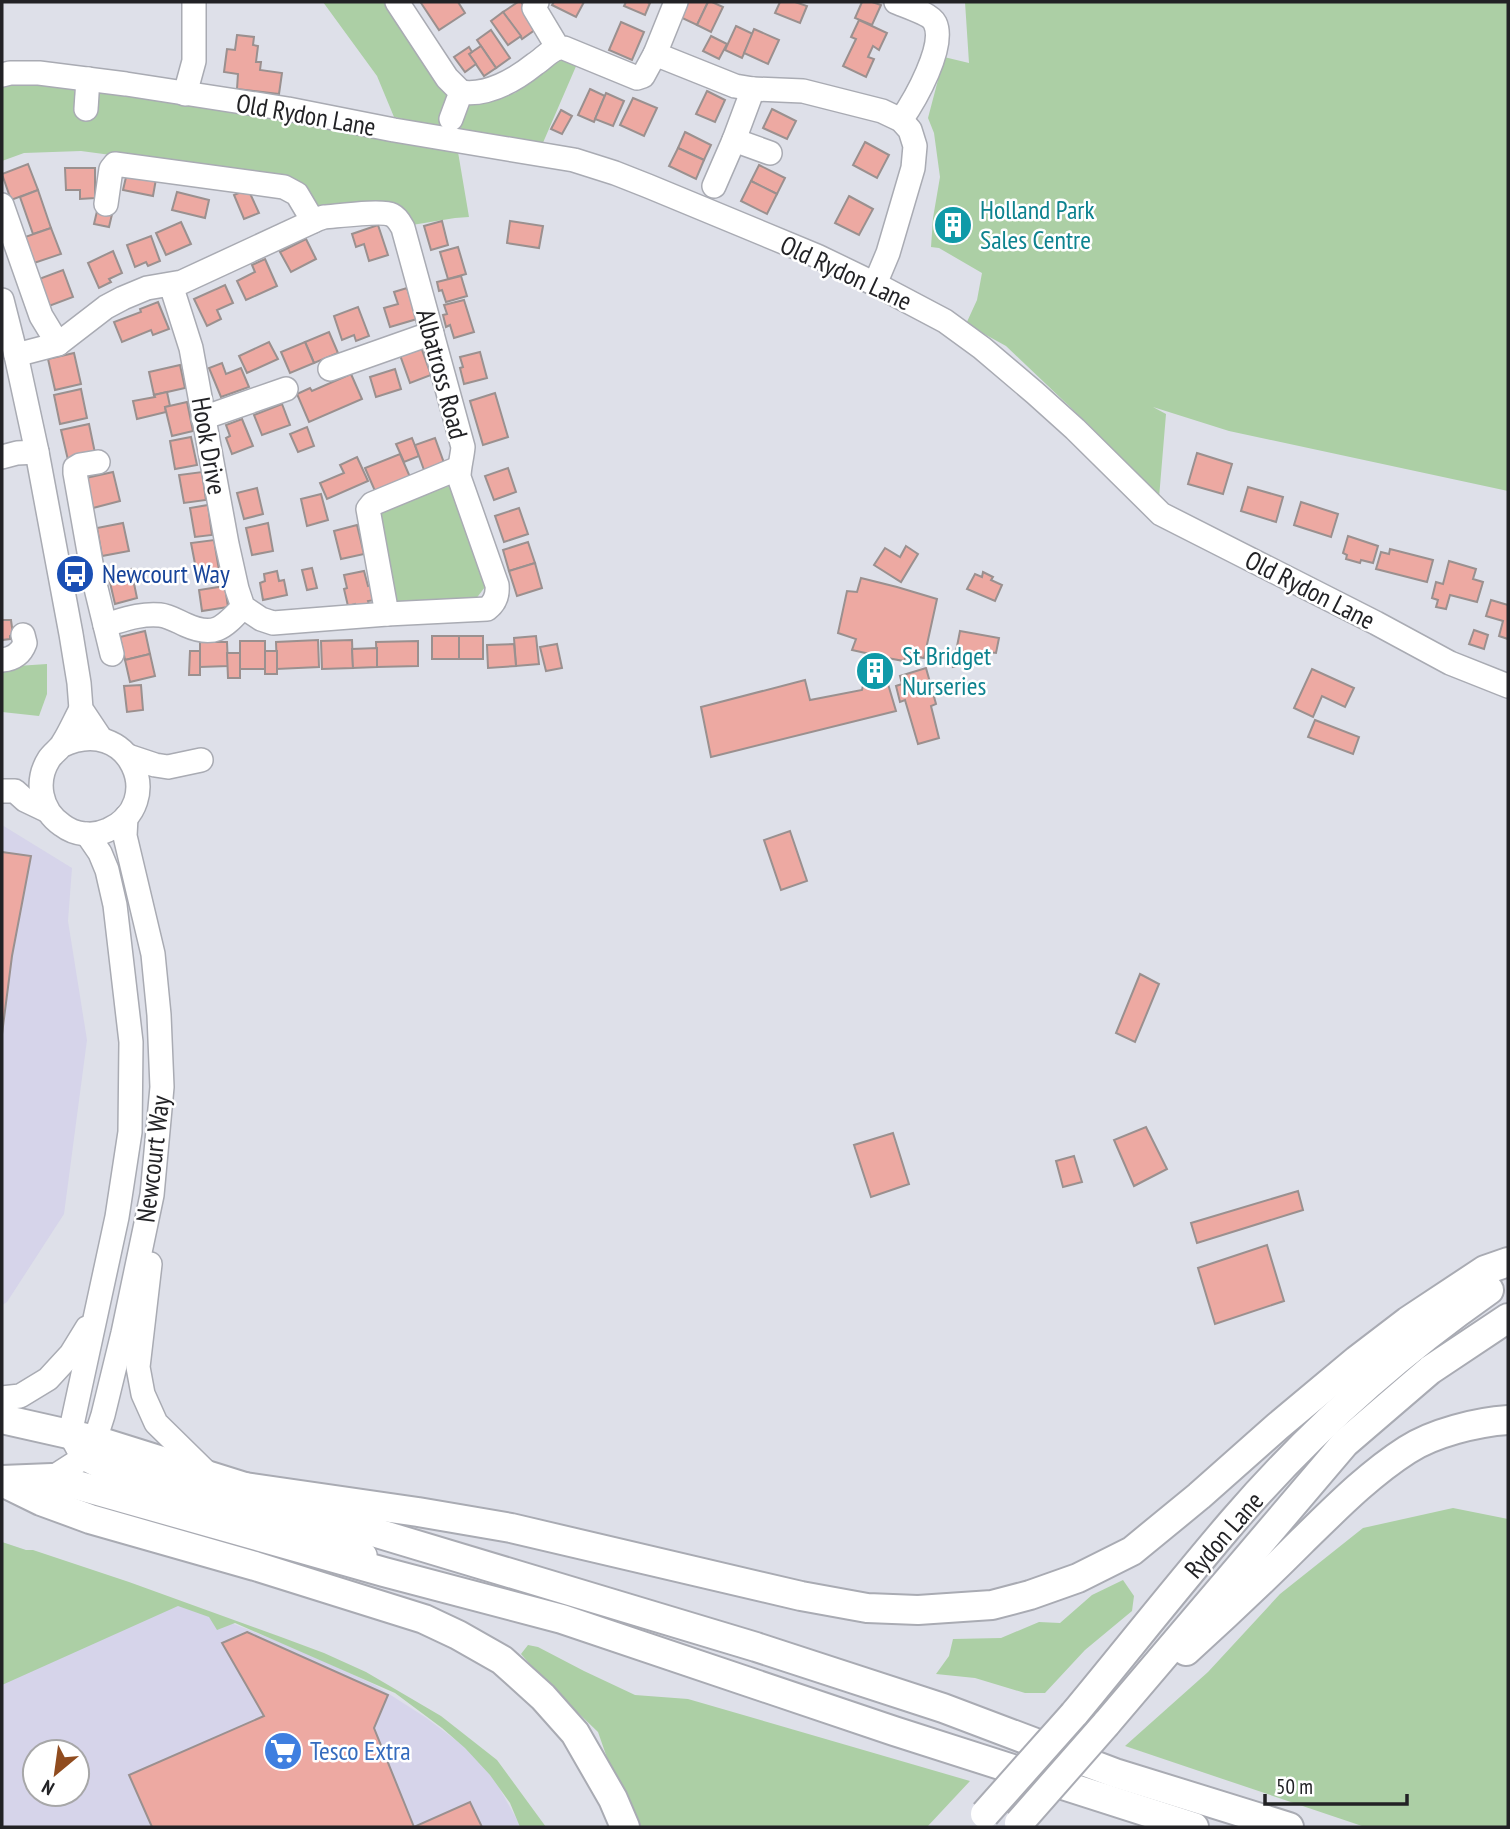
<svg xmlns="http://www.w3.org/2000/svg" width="1510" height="1829" viewBox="0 0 1510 1829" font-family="'PT Sans Narrow',sans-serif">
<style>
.commercial{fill:#d6d4ea;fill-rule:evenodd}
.green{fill:#accfa5}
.building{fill:#eda9a2;stroke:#9a908f;stroke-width:2}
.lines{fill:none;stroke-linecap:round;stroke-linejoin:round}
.minor-casing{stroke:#a9abb3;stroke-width:26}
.major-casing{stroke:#a9abb3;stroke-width:32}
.minor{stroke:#fff;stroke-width:23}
.major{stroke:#fff;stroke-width:28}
.major-bridge-casing{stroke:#a9abb3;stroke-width:32;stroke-linecap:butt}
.major-bridge{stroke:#fff;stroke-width:28}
.labels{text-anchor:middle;stroke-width:5;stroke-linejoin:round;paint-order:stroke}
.street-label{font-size:26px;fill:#222225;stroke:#fff}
.culture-label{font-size:26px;fill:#0d838f;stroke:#fff;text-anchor:start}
.transit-label{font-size:26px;fill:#164399;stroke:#fff;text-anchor:start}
.shop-label{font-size:26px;fill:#366cbe;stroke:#fff;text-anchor:start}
</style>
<rect width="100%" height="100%" fill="#dee0e9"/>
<!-- commercial -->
<g class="commercial">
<polygon points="2,825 72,868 68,921 87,1040 64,1214 7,1302 2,1305"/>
<path d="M2,1542L183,1604L305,1652L375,1685L425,1717L485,1762L521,1827H2ZM35,1752H77V1794H35Z"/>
</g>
<!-- green -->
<g class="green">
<polygon points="323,2 390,2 450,95 444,129 394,117 377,76"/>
<polygon points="965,2 1508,2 1508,491 1229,431 1153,407 1166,414 1159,498 1089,425 1006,346 966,324 977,300 982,273 939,248 931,247 933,218 940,177 934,133 928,118 944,57 969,63"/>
<polygon points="563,58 577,64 542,145 459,133 467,103 494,99 515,93"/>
<polygon points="2,80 72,86 77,98 91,99 103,89 206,104 458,152 469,217 455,218 412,225 395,203 323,208 141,159 81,151 24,153 2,161"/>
<polygon points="449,486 471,542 485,587 472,604 390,606 373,515"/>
<polygon points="47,664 47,694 39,716 2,712 2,667"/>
<polygon points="1453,1508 1508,1519 1508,1827 1365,1827 1125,1746 1208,1672 1280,1594 1363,1528"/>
<polygon points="2,1542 26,1550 33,1550 129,1582 281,1637 324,1653 366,1672 441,1716 497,1760 546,1827 520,1827 510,1803 490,1775 465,1748 442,1728 395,1693 235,1623 217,1630 209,1617 178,1606 2,1685"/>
<polygon points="1123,1580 1134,1596 1132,1611 1085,1650 1045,1693 1025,1693 975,1678 936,1674 949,1656 953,1639 1001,1638 1039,1622 1060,1623 1092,1595"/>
<polygon points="528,1645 538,1647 584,1671 635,1695 688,1699 970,1781 927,1827 635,1827 613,1775 598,1732 543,1679 521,1654"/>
</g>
<!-- building -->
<g class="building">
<polygon points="422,2 458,2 465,13 439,30 421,3"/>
<polygon points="518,2 521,2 539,27 522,39 503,12"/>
<polygon points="554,2 584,2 576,17 552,5"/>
<polygon points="626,2 647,2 650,3 645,15 624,6"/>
<polygon points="684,2 708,2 697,25 678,16"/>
<polygon points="708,2 712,2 723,7 711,32 697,25"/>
<polygon points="780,2 795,2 807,6 800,23 775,13"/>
<polygon points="862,2 872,2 881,5 872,25 855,18"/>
<polygon points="503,12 521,36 508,45 491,21"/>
<polygon points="859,20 887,33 879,50 873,46 868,57 874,59 866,77 843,66 856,39 851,37"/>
<polygon points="621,22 644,32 632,60 609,50"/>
<polygon points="736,26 753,34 742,58 725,50"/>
<polygon points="754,29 779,40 768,64 744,53"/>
<polygon points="491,30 510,58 496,68 477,40"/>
<polygon points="237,35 254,37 253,45 258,46 256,62 261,62 260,70 282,73 279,94 237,89 238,74 224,72 227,49 235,50"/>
<polygon points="711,36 727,44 719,59 703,51"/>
<polygon points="481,46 496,68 484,76 469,54"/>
<polygon points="469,47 472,52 469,54 476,64 465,72 454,57"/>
<polygon points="590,89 605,96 594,122 578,115"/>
<polygon points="707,91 725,100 715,122 696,114"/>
<polygon points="606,93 624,101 613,126 595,119"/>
<polygon points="633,98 657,108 644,136 620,125"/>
<polygon points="772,109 796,121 787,139 763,128"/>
<polygon points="561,110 572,116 562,134 551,129"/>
<polygon points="685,132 711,145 704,160 678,148"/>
<polygon points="865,142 889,155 877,178 853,165"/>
<polygon points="678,148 704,160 696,179 669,166"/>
<polygon points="28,164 38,190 11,200 2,174"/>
<polygon points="759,165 785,178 777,194 751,181"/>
<polygon points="65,168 95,168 95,198 80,199 80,190 66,190"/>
<polygon points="127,173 156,179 153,196 123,190"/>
<polygon points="751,181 777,194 767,214 741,201"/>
<polygon points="248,189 259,213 244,219 234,195"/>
<polygon points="38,190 51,228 33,234 20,197"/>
<polygon points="177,192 209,200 205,218 172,210"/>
<polygon points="849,196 873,209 859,235 835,223"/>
<polygon points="98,207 113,210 109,227 94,224"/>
<polygon points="949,207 968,237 957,244 938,214"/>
<polygon points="442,221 448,245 431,250 424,226"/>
<polygon points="510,221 543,226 539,248 507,243"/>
<polygon points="181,222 191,244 166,255 156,233"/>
<polygon points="378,225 388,255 369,261 364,244 356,247 352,234"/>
<polygon points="51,228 61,254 34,263 25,237"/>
<polygon points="151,236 160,261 148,266 146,262 135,267 127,245"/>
<polygon points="306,239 316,259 291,272 280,252"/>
<polygon points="458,247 466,274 448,279 440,252"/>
<polygon points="113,251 122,273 109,279 111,282 99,288 88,263"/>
<polygon points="265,259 277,286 246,300 237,281 255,272 252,265"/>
<polygon points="63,270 73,297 49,306 39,279"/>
<polygon points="461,276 467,296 446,302 442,290 439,291 437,282"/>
<polygon points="225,285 233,303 217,310 221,319 207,326 194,299"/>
<polygon points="407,288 417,319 390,327 384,308 398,304 394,292"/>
<polygon points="464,300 474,332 454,338 450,325 446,327 443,315 447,314 444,305"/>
<polygon points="158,302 169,329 153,335 151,330 122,342 114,322 141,312 140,309"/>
<polygon points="358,307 369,336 356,341 354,335 342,340 334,316"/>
<polygon points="329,332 338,353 314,363 305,342"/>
<polygon points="269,342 278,359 247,373 239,356"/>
<polygon points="305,342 314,363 290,373 281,352"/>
<polygon points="421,347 431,375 410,383 400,355"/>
<polygon points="480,352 487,378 464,384 460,368 463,367 460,357"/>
<polygon points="74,353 81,384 55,390 48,359"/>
<polygon points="222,363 226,374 241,368 249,387 221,397 209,368"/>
<polygon points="180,365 185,388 154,395 149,372"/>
<polygon points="395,369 401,389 376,397 370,377"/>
<polygon points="351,374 362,399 309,422 297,394 310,388 312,391"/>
<polygon points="81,389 87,418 60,424 54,395"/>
<polygon points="167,392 170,406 165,407 166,412 137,419 133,401 155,397 154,395"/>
<polygon points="495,393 508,437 483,445 470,401"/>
<polygon points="187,402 193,431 172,436 165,407"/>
<polygon points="282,404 290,425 262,435 254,415"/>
<polygon points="242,419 253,446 232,454 226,438 230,436 226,425"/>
<polygon points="89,424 95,453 68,460 61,430"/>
<polygon points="307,427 314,446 298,452 290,434"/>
<polygon points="191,437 197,465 175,469 170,441"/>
<polygon points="412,438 419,456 404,462 396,444"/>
<polygon points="435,438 444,463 424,470 415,445"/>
<polygon points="1197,453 1232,464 1223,494 1188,484"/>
<polygon points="400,454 410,477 375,491 365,468"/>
<polygon points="357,457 368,481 327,499 320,483 344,473 340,465"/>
<polygon points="508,468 516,492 494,500 485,476"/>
<polygon points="113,472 120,501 93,508 86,478"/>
<polygon points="202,472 206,500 184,503 179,475"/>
<polygon points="1248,487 1283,497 1276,522 1241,511"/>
<polygon points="257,488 263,514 244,519 237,493"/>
<polygon points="321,494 328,520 307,526 301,499"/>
<polygon points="1301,502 1338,514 1331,537 1294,525"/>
<polygon points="208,505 212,535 195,537 190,508"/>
<polygon points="519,508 528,534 504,542 495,516"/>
<polygon points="123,523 129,551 102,556 97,528"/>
<polygon points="268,523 273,551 252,555 246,528"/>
<polygon points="357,525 364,554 341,559 334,531"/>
<polygon points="1348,536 1378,546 1373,563 1361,560 1360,563 1346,559 1347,555 1343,553"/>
<polygon points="214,540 219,570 197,574 191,543"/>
<polygon points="528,542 535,563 509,571 503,550"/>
<polygon points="906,546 918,554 901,582 874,565 885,548 900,557"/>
<polygon points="1390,549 1433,560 1427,582 1376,569 1381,552 1389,554"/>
<polygon points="1449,561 1476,569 1473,579 1483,582 1477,602 1450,595 1446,609 1436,607 1438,600 1432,598 1436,582 1443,584"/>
<polygon points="535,563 542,588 517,596 509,571"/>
<polygon points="312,568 317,588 307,590 302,570"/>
<polygon points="131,569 137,598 115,604 108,574"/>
<polygon points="277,571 279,581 284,580 287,595 263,600 260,583 265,581 264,574"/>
<polygon points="364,571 368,586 371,585 375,600 368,601 369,604 356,607 355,604 348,606 344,589 347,588 344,575"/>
<polygon points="983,572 993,577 991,580 1002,585 995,601 967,589 975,574 982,577"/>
<polygon points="861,578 897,587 937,599 924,658 906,655 904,661 887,658 880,686 888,684 896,711 711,757 701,707 805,680 810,700 862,690 870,654 852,650 856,639 838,633 847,591 857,592"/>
<polygon points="225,586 228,607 202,611 199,590"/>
<polygon points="1491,600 1508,605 1508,639 1499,636 1503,621 1486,616"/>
<polygon points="2,620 11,620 13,635 10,636 10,639 2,640"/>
<polygon points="1474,630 1488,635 1484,649 1469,644"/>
<polygon points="145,631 150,654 125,660 120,637"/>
<polygon points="960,631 999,638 996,653 988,652 987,659 953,667"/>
<rect x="432" y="636" width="27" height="23"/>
<rect x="459" y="636" width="24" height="23"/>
<polygon points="536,636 539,664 516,666 514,638"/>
<polygon points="318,640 319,667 277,669 276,642"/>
<polygon points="352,640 353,668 322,669 321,641"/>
<rect x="240" y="641" width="25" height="28"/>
<polygon points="418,641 418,666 377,667 376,642"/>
<polygon points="200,642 227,642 228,666 200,667"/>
<polygon points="514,644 516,666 488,668 487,645"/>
<polygon points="557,644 562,668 546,671 540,647"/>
<polygon points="377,648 377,667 353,668 352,649"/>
<polygon points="190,651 200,651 200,675 189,675"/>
<rect x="265" y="651" width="12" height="23"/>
<polygon points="227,653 240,653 240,678 228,678"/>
<polygon points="150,654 155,676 130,682 125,660"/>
<polygon points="926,668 936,704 931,706 939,738 918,744 905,700 900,702 896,686 902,684 900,676"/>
<polygon points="1312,669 1354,688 1345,707 1322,696 1313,717 1294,708"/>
<polygon points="141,685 143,710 127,712 124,686"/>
<polygon points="1315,720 1359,737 1353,754 1308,737"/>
<polygon points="790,831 807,881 781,890 764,840"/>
<polygon points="2,852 31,856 12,956 2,1034"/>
<polygon points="1140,974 1159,984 1135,1042 1116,1033"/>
<polygon points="1146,1127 1167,1169 1134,1186 1114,1140"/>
<polygon points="893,1133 909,1184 871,1197 854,1145"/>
<polygon points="1074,1156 1082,1182 1063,1187 1056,1161"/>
<polygon points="1298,1191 1303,1210 1197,1243 1191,1223"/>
<polygon points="1267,1245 1284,1301 1215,1324 1198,1268"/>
<polygon points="247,1632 388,1695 374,1728 414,1827 470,1802 482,1827 152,1827 129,1775 264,1716 222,1643"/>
</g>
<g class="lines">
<defs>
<g id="minor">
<polyline points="397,2 447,78 461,92 451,119"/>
<polyline points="537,2 534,8 558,48 564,48 637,78 643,76 655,54 735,86 753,89 803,91 882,111 901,120 910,130 915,146 913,168 888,253 875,284"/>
<path d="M896,2C905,6 931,14 935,23C946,46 915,100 901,120"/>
<polyline points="655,54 676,2"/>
<polyline points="2,75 10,73 39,73 126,84 288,109 394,130 574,160 615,173 648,186 817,256 875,284 945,321 982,348 1035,393 1075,429 1161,514 1376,623 1450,663 1508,686"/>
<path d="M461,92C487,96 515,80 535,64C543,59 549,51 558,48"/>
<polyline points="185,94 194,61 194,2"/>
<polyline points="86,109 88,79"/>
<polyline points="734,140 770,153"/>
<polyline points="714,186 734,140 753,89"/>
<polyline points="106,204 111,169 115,164 284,187 297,194 313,221"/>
<polyline points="2,205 41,316 58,344"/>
<polyline points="2,300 16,355 37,452 71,634 79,683 81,709 101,739"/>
<path d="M16,355L58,344L106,307L123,298L147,288L182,282L318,219L324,217C338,216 382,210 392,215C398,218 400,223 403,228L463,447C462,458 459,467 459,477L497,585C498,595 495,603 487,609L387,614L273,623L261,619L243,607L237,589L227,544L191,348L171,285"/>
<polyline points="330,369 432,333"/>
<polyline points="203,418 286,389"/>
<polyline points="2,457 17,453 37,452"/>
<polyline points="98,462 80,465 75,468 75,473 94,580 112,654"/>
<polyline points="387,614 368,509 372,504 459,468"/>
<path d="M105,625C123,620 141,613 160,615C169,616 177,621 186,625C215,638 224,627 243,607"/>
<path d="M2,660C13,659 21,654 25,643L23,635"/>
<path d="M61,746C130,712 168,804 108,830C93,837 75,835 62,825C40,810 35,781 49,759C53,753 60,749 63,743C70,732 75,720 81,709"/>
<polyline points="128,756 155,765 168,767 201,760"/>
<polyline points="2,791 15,791 25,800 46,810"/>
<polyline points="87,834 100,853 107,870 115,905 131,1042 130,1132 117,1217 70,1434 83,1458 105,1469 270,1519 365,1555"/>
<polyline points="150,1264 138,1367 143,1394 156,1423 210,1476"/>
<polyline points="2,1398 20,1396 48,1379 71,1354 87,1328"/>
<polyline points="52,1478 83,1458 95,1440 103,1415 123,1333 152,1195 162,1087 159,1015 153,954 125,836 126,817"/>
</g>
<g id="major">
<polyline points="2,1419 95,1440 245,1487 307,1512 756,1647 943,1708 1115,1773 1289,1827"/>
<polyline points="2,1480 52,1478 384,1572 562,1619 894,1731 1194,1827"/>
<polyline points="2,1482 41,1501 90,1519 255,1566 424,1619 458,1635 502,1660 543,1697 575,1733 613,1799 625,1827"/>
<polyline points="245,1487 418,1512 511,1528 801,1596 867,1608 918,1610 992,1605 1030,1595 1078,1578 1132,1551 1199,1496 1278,1426 1357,1360 1408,1321 1485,1270 1508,1262"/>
<path d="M1186,1651C1226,1615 1264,1579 1302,1541C1335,1509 1368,1475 1407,1450C1433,1433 1477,1422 1508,1420"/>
<path d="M1074,1714C1127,1650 1179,1584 1233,1521C1308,1434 1395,1356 1489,1290"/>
<polyline points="1106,1724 1345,1443 1430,1370 1508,1318"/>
</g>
</defs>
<!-- minor casing -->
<use href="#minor" class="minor-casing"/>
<!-- major casing -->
<use href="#major" class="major-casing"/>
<!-- minor -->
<use href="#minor" class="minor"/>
<!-- major -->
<use href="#major" class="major"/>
<defs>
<g id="major-bridge">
<polyline points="985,1814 1074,1714"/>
<polyline points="1019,1823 1106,1724"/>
</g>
</defs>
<!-- major-bridge casing -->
<use href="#major-bridge" class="major-bridge-casing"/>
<!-- major-bridge -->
<use href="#major-bridge" class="major-bridge"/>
</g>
<!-- icons -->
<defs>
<symbol id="building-disc" viewBox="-11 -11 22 22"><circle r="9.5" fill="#0f9aa8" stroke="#fff"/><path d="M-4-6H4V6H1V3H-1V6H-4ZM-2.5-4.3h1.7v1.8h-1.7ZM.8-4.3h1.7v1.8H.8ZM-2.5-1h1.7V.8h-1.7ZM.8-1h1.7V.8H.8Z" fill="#fff"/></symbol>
<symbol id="bus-disc" viewBox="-11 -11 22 22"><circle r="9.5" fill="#1a4fb4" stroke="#fff"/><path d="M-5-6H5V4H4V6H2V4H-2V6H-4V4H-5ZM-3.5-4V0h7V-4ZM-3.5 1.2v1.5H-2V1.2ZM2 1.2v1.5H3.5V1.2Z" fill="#fff"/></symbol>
<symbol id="supermarket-disc" viewBox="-11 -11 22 22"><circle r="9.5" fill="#3f7fe0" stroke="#fff"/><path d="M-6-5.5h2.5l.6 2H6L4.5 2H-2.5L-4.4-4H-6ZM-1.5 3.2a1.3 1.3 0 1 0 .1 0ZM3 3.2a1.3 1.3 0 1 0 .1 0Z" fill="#fff"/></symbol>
</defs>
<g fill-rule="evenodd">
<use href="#building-disc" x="931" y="203" width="44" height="44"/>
<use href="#bus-disc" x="53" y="552" width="44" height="44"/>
<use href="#building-disc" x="853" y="649" width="44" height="44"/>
<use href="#supermarket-disc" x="261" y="1729" width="44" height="44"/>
</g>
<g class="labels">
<!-- street labels -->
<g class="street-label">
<text transform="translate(306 115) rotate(10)" y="9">Old Rydon Lane</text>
<text transform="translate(846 273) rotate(25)" y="9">Old Rydon Lane</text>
<text transform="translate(442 374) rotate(75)" y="9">Albatross Road</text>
<text transform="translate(209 446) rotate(80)" y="9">Hook Drive</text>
<text transform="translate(1310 590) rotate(27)" y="9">Old Rydon Lane</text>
<text transform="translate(153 1159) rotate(-83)" y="9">Newcourt Way</text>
<text transform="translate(1224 1535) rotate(-49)" y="9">Rydon Lane</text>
</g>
<!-- culture labels -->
<g class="culture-label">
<text x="980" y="219">Holland Park<tspan x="980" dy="30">Sales Centre</tspan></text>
<text x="902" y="665">St Bridget<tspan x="902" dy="30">Nurseries</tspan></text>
</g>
<!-- transit labels -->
<g class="transit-label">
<text x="102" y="583">Newcourt Way</text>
</g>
<!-- shop labels -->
<g class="shop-label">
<text x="310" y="1760">Tesco Extra</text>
</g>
</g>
<!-- border -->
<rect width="1510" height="1829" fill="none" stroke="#222225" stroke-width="7"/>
<!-- north arrow -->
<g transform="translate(56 1773) rotate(209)"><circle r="33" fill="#ffffff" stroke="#a7a7a8" stroke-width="2"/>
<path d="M0-5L12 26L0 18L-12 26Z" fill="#904c1f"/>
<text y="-10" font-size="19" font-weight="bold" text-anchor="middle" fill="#222225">N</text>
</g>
<!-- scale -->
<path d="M1265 1794v10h142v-10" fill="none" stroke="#222225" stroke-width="3.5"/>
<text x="1276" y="1794" font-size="21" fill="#222225" stroke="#ffffff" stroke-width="5" paint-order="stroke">50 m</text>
</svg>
